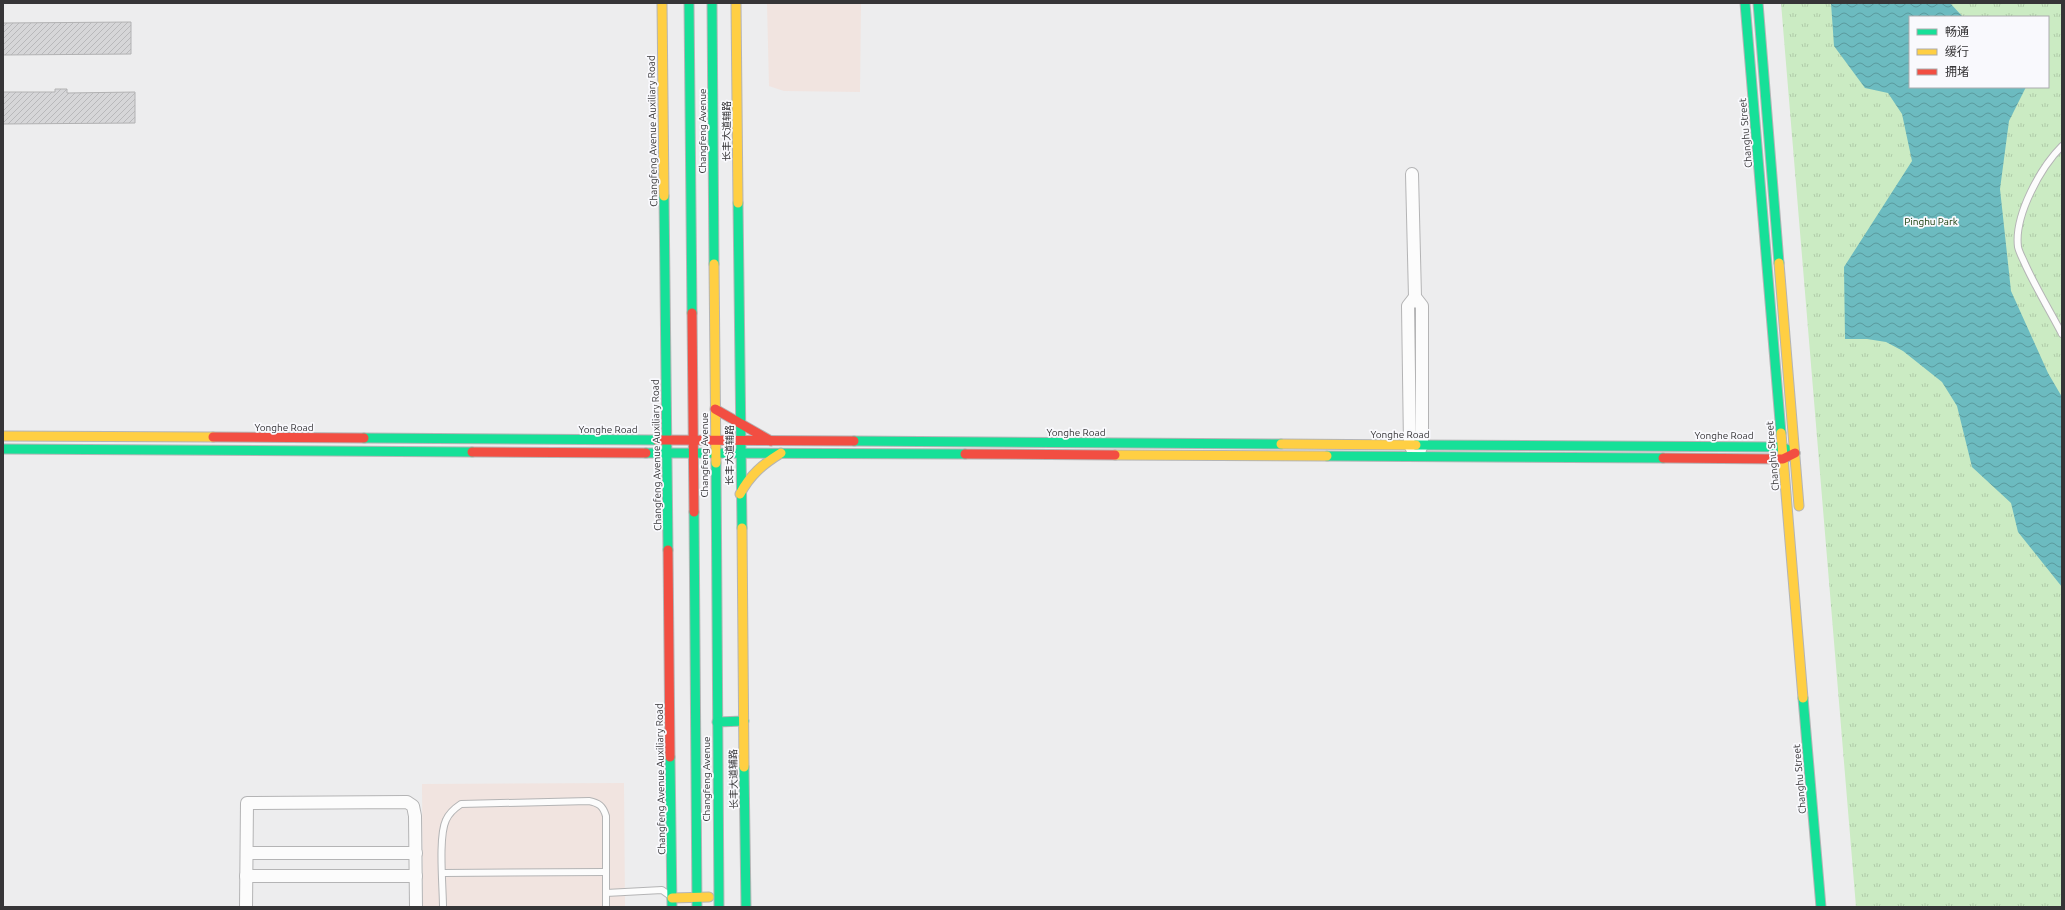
<svg xmlns="http://www.w3.org/2000/svg" width="2065" height="910" viewBox="0 0 2065 910" font-family="Ubuntu,'Noto Sans SC',sans-serif">
<style>
.commercial{fill:#f1e4e0}
.grass{fill:url(#grass-tufts);fill-rule:evenodd}
.water{fill:url(#water-waves)}
.building{fill:url(#building-hatch);stroke:#b2b2b3}
.lines{fill:none;stroke-linecap:round;stroke-linejoin:round}
.lane-casing{stroke:#b4b4b5;stroke-width:8}
.street-casing{stroke:#b4b4b5;stroke-width:14}
.fast-casing{stroke:#b4b4b5;stroke-width:11}
.slow-casing{stroke:#b4b4b5;stroke-width:11}
.jam-casing{stroke:#b4b4b5;stroke-width:11}
.lane{stroke:#fcfcfc;stroke-width:6}
.street{stroke:#fcfcfc;stroke-width:12}
.fast{stroke:#16e098;stroke-width:9}
.slow{stroke:#ffcf43;stroke-width:9}
.jam{stroke:#f24e42;stroke-width:9}
.labels{text-anchor:middle;stroke-width:3.5;stroke-linejoin:round;paint-order:stroke}
.street-label{font-size:10px;fill:#363537;stroke:#f9f9fd}
.park-label{font-size:10px;fill:#0e3600;stroke:#f9f9fd}
</style>
<defs>
<pattern id="grass-tufts" width="24" height="20" patternUnits="userSpaceOnUse"><rect width="24" height="20" fill="#cbebc3"/><path d="M3 7l-1-3M5 7V3M7 7l1-3M15 17l-1-3M17 17v-4M19 17l1-3" fill="none" stroke="#afcaa8"/></pattern>
<pattern id="water-waves" width="16" height="10" patternUnits="userSpaceOnUse"><rect width="16" height="10" fill="#6cbbc0"/><path d="M0 5q4-4 8 0t8 0" fill="none" stroke="#5a999d"/></pattern>
<pattern id="building-hatch" width="6" height="6" patternUnits="userSpaceOnUse"><rect width="6" height="6" fill="#d6d6d8"/><path d="M-1 1l2-2M0 6l6-6M5 7l2-2" fill="none" stroke="#b8b8ba"/></pattern>
</defs>
<rect width="100%" height="100%" fill="#ededee"/>
<!-- commercial -->
<g class="commercial">
<polygon points="767,3 861,3 860,92 784,91 769,86"/>
<polygon points="624,783 625,907 423,907 422,784"/>
</g>
<!-- grass -->
<path class="grass" d="M1781,3H2062V907H1856ZM1910,17H2048V87H1910Z"/>
<!-- water -->
<polygon class="water" points="1831,3 1950,3 1963,17 1910,17 1910,87 2026,87 2009,121 2000,189 2011,291 2048,373 2062,397 2062,587 2018,532 2011,503 1972,467 1957,406 1942,382 1903,351 1886,342 1867,339 1845,339 1844,267 1912,161 1902,114 1888,93 1865,88 1834,46"/>
<!-- building -->
<g class="building">
<polygon points="131,22 131,54 3,55 3,23"/>
<polygon points="55,89 67,89 67,93 135,92 135,123 3,124 3,92 55,92"/>
</g>
<g class="lines">
<defs>
<g id="lane">
<path d="M2062,146C2041,167 2014,215 2018,247C2019,252 2023,259 2025,264C2036,288 2050,311 2062,334"/>
<polyline points="443,873 606,872"/>
<polyline points="606,893 662,890 669,895"/>
<path d="M443,907C443,887 438,837 446,820C449,813 455,808 461,804L589,801C599,803 603,806 606,816V907"/>
</g>
<g id="street">
<polyline points="1412,174 1415,297 1422,306 1422,445 1419,452"/>
<polyline points="1414,452 1410,445 1408,306 1415,297"/>
<polyline points="247,853 416,853"/>
<polyline points="246,876 416,876"/>
<polyline points="246,907 247,803 407,802 413,806 415,816 416,907"/>
</g>
<g id="fast">
<polyline points="689,3 692,313"/>
<polyline points="712,3 714,264"/>
<polyline points="1745,3 1781,433"/>
<polyline points="1758,3 1779,263"/>
<polyline points="664,196 668,550"/>
<polyline points="738,203 742,528"/>
<polyline points="364,438 657,440"/>
<polyline points="854,441 1281,444"/>
<polyline points="1416,445 1782,447 1795,453"/>
<polyline points="3,449 472,452"/>
<polyline points="646,453 965,454"/>
<polyline points="1327,456 1663,458"/>
<polyline points="716,463 719,907"/>
<polyline points="694,512 697,907"/>
<polyline points="1803,698 1821,907"/>
<polyline points="717,722 744,721"/>
<polyline points="670,757 672,907"/>
<polyline points="744,767 746,907"/>
</g>
<g id="slow">
<polyline points="662,3 664,196"/>
<polyline points="736,3 738,203"/>
<polyline points="1779,263 1799,506"/>
<polyline points="714,264 716,463"/>
<polyline points="1781,433 1803,698"/>
<polyline points="3,436 213,437"/>
<polyline points="1281,444 1416,445"/>
<polyline points="1115,455 1327,456"/>
<path d="M740,494C750,475 763,464 781,453"/>
<polyline points="742,528 744,767"/>
<polyline points="672,898 709,897"/>
</g>
<g id="jam">
<polyline points="692,313 694,512"/>
<polyline points="715,409 771,441"/>
<polyline points="213,437 364,438"/>
<polyline points="657,440 854,441"/>
<polyline points="472,452 646,453"/>
<polyline points="965,454 1115,455"/>
<polyline points="1663,458 1783,459 1795,453"/>
<polyline points="668,550 670,757"/>
</g>
</defs>
<!-- lane casing -->
<use href="#lane" class="lane-casing"/>
<!-- street casing -->
<use href="#street" class="street-casing"/>
<!-- fast casing -->
<use href="#fast" class="fast-casing"/>
<!-- slow casing -->
<use href="#slow" class="slow-casing"/>
<!-- jam casing -->
<use href="#jam" class="jam-casing"/>
<!-- lane -->
<use href="#lane" class="lane"/>
<!-- street -->
<use href="#street" class="street"/>
<!-- fast -->
<use href="#fast" class="fast"/>
<!-- slow -->
<use href="#slow" class="slow"/>
<!-- jam -->
<use href="#jam" class="jam"/>
</g>
<g class="labels">
<!-- street labels -->
<g class="street-label">
<text transform="translate(652 131) rotate(-91)" y="4">Changfeng Avenue Auxiliary Road</text>
<text transform="translate(702 131) rotate(-90)" y="4">Changfeng Avenue</text>
<text transform="translate(726 131) rotate(-90)" y="4">长丰大道辅路</text>
<text transform="translate(1745 133) rotate(-95)" y="4">Changhu Street</text>
<text x="284" y="431">Yonghe Road</text>
<text x="608" y="433">Yonghe Road</text>
<text x="1076" y="436">Yonghe Road</text>
<text x="1400" y="438">Yonghe Road</text>
<text x="1724" y="439">Yonghe Road</text>
<text transform="translate(656 455) rotate(-91)" y="4">Changfeng Avenue Auxiliary Road</text>
<text transform="translate(704 455) rotate(-90)" y="4">Changfeng Avenue</text>
<text transform="translate(729 455) rotate(-90)" y="4">长丰大道辅路</text>
<text transform="translate(1772 456) rotate(-95)" y="4">Changhu Street</text>
<text transform="translate(660 779) rotate(-91)" y="4">Changfeng Avenue Auxiliary Road</text>
<text transform="translate(706 779) rotate(-90)" y="4">Changfeng Avenue</text>
<text transform="translate(733 779) rotate(-91)" y="4">长丰大道辅路</text>
<text transform="translate(1799 779) rotate(-95)" y="4">Changhu Street</text>
</g>
<!-- park labels -->
<g class="park-label">
<text x="1931" y="225">Pinghu Park</text>
</g>
</g>
<!-- border -->
<rect width="2065" height="910" fill="none" stroke="#363537" stroke-width="8"/>
<!-- legend -->
<rect x="1909" y="16" width="140" height="72" fill="#f9f9fd" stroke="#ababae"/>
<rect x="1917" y="29" width="20" height="6" fill="#16e098" stroke="#ababae"/>
<text x="1945" y="36" font-size="12" fill="#363537">畅通</text>
<rect x="1917" y="49" width="20" height="6" fill="#ffcf43" stroke="#ababae"/>
<text x="1945" y="56" font-size="12" fill="#363537">缓行</text>
<rect x="1917" y="69" width="20" height="6" fill="#f24e42" stroke="#ababae"/>
<text x="1945" y="76" font-size="12" fill="#363537">拥堵</text>
</svg>
